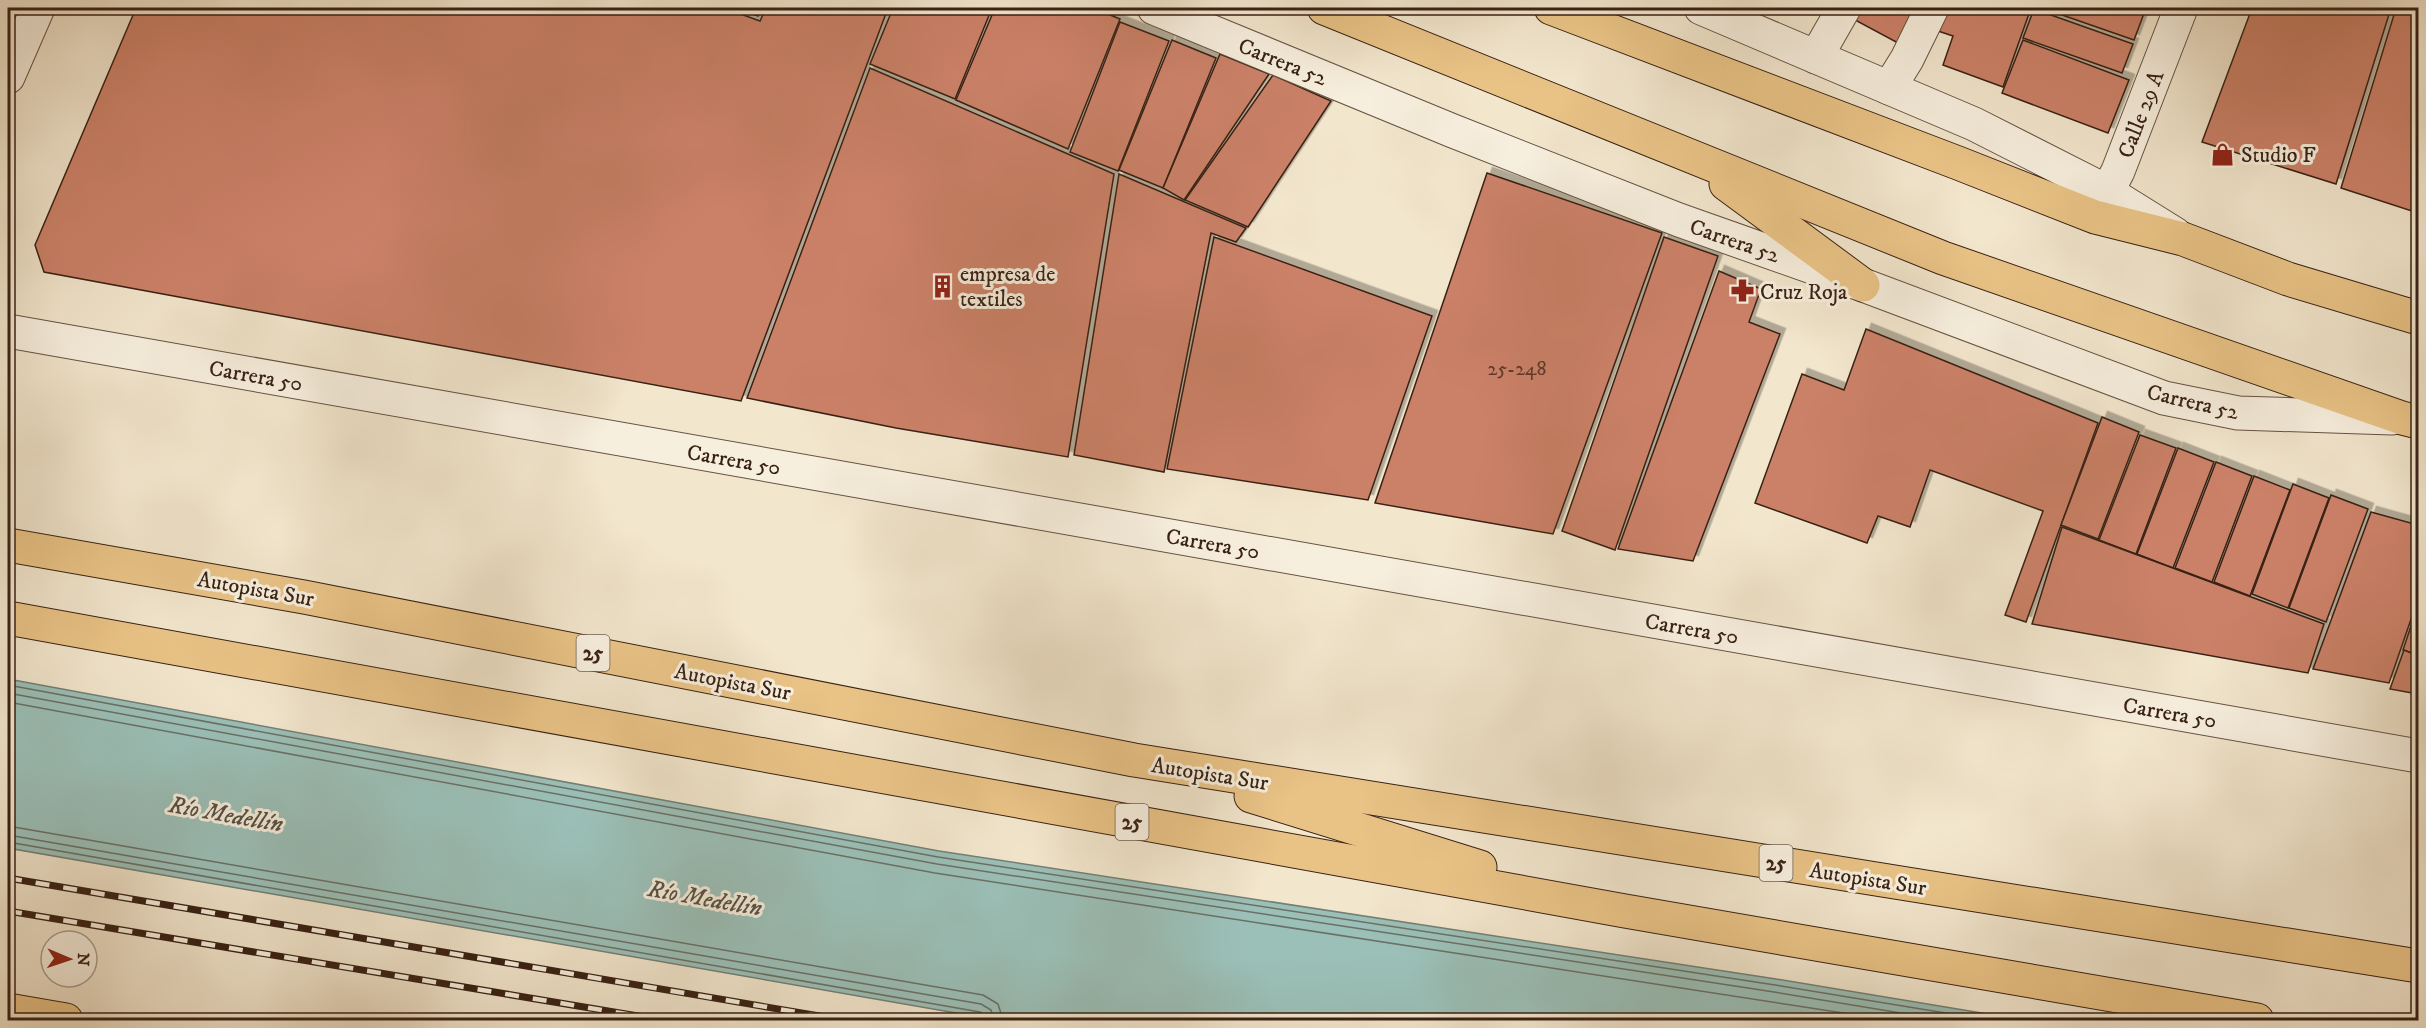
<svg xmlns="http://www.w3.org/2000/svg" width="2426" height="1028" viewBox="0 0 2426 1028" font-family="'IM FELL DW Pica',serif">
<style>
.water{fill:#9bc0b8;stroke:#738076;stroke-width:1.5}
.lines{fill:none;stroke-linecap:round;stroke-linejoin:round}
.shore{stroke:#6a7066;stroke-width:1.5}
.building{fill:#cb8168;stroke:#382114;stroke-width:1.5;filter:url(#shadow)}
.minor-casing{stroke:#665242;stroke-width:35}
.major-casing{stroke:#382114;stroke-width:35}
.highway-casing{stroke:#382114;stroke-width:35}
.minor{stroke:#f7efde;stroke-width:33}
.major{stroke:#e9c386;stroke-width:33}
.highway{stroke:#e9c386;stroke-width:33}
.rail-casing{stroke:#382114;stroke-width:7}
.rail{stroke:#f7efde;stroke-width:4.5;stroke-dasharray:14;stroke-linecap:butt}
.labels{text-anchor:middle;stroke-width:6;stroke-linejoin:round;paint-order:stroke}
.number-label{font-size:20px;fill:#5d3929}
.shield{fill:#f7efde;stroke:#715f51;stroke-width:1.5}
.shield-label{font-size:21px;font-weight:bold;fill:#382114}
.street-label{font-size:22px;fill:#382114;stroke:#f7efde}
.poi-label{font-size:22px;fill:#382114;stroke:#f7efde;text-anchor:start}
.water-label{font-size:24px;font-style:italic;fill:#565145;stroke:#f7efde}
</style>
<defs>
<filter id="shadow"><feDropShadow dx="5.5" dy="-5.5" stdDeviation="0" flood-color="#0004"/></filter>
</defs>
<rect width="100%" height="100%" fill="#f2e6cd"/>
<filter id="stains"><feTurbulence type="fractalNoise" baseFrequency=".00333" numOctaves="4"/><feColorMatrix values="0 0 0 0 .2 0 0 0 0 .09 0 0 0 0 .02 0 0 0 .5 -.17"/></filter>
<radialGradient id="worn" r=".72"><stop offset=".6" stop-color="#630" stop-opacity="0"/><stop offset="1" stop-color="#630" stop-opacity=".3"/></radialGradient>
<!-- water -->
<polygon class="water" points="8,679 939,851 1776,979 2024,1020 996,1020 8,848"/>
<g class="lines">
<!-- shore -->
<g class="shore">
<polyline points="8,685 938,857 1775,985 1988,1020"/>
<polyline points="8,693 937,864 1774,992 1943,1020"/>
<polyline points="8,702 935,873 1889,1020"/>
<polyline points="8,826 983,995 998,1004 1003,1020"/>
<polyline points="8,835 981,1004 991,1010 994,1020"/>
<polyline points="8,842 980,1012 985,1015 986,1020"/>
</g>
</g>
<!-- building -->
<g class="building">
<polygon points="136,8 599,8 607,10 608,8 724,8 760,21 766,8 888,8 741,401 44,272 35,245"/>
<polygon points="736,8 761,8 758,16"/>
<polygon points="893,8 992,8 955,99 870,64"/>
<polygon points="995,8 1093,8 1120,19 1068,149 956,100"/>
<polygon points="1861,8 1917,8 1898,43 1855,20"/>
<polygon points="1947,8 2031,8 2003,87 1943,65 1953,36 1938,31"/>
<polygon points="2042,8 2146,8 2134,40"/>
<polygon points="2252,8 2391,8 2336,184 2202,142"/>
<polygon points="2396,8 2418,8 2418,213 2341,188"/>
<polygon points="2034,9 2133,44 2122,73 2023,38"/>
<polygon points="1120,22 1169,41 1118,171 1070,152"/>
<polygon points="1172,40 1216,58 1163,188 1119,170"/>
<polygon points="2023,40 2129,80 2108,133 2002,93"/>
<polygon points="1220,54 1269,74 1184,200 1163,188"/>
<polygon points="870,68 1114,174 1068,457 896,428 747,398"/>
<polygon points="1273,75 1331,101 1248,227 1185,200"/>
<polygon points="1487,173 1662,233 1553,534 1375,503"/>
<polygon points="1119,174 1246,228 1236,242 1211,233 1164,472 1074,455"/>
<polygon points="1214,237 1432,316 1368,500 1167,469"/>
<polygon points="1664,237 1718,256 1615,550 1562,531"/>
<polygon points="1719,271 1761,289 1749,322 1780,334 1693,561 1618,549"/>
<polygon points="1866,329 2098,423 2026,622 2005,615 2043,511 1930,470 1910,527 1878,516 1867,543 1755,503 1802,374 1844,390"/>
<polygon points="2102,417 2139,432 2098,539 2061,525"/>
<polygon points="2140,435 2176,448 2136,554 2099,540"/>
<polygon points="2178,448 2214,462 2173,568 2137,554"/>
<polygon points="2216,462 2252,476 2212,582 2175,568"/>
<polygon points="2254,476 2290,490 2250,596 2214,582"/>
<polygon points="2293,484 2329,498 2288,608 2252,594"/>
<polygon points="2331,495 2368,509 2326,622 2289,608"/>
<polygon points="2371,512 2418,525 2418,599 2389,683 2313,669"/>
<polygon points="2062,527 2324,624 2308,673 2032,624"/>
<polygon points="2418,605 2418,655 2403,650"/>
<polygon points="2404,650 2418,656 2418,694 2390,689"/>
</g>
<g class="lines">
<defs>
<g id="minor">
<polyline points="1154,8 1453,131 1679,220 1863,285 2164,398 2238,413 2392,418"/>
<polyline points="1701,8 1974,124 2106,191 2175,234"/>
<polyline points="1816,57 1844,8"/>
<polyline points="8,77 38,8"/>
<polyline points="1889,88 1907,59 1932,8"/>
<polyline points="2098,210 2118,171 2181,8"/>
<polyline points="8,331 2418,756"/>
</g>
<g id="major">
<polyline points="1324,8 1943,258 2402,418 2418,422"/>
<polyline points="1551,8 1958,163 2095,217 2183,239 2288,279 2418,318"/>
<polyline points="1726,184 1863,285"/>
</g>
<g id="highway">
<polyline points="8,545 304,597 1134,760 2418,966"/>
<polyline points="8,618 1625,911 2257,1020"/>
<polyline points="1251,796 1480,867"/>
<polyline points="8,1010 66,1020"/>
</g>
</defs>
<!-- minor casing -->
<use href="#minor" class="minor-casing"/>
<!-- major casing -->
<use href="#major" class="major-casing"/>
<!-- highway casing -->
<use href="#highway" class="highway-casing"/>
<!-- minor -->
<use href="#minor" class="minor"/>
<!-- major -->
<use href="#major" class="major"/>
<!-- highway -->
<use href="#highway" class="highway"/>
<defs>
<g id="rail">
<polyline points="8,878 843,1020"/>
<polyline points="8,911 662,1020"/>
</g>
</defs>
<!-- rail casing -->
<use href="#rail" class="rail-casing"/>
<!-- rail -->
<use href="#rail" class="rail"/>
</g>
<!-- icons -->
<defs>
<symbol id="shop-bare" viewBox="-9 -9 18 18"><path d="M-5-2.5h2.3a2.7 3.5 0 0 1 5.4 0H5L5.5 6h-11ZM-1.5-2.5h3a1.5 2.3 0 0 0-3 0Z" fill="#8f2418" stroke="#f7efde" stroke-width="2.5" paint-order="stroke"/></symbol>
<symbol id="building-bare" viewBox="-9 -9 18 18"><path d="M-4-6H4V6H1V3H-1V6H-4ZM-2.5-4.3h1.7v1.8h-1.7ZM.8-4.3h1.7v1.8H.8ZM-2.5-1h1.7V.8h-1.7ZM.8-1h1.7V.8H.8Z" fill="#8f2418" stroke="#f7efde" stroke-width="2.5" paint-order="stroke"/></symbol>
<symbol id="pharmacy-bare" viewBox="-9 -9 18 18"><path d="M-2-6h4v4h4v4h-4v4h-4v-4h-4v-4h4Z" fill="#8f2418" stroke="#f7efde" stroke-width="2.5" paint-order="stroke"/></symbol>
</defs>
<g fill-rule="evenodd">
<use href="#shop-bare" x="2206" y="138" width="33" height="33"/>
<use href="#building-bare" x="926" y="270" width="33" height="33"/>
<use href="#pharmacy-bare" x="1726" y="274" width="33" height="33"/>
</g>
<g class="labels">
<!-- number labels -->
<g class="number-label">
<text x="1517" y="375">25-248</text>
</g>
<!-- shield labels -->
<g class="shield">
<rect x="576.5" y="635" width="33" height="36" rx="4.5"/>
<rect x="1115.5" y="804" width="33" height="36" rx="4.5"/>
<rect x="1759.5" y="845" width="33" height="36" rx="4.5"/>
</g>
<g class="shield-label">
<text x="593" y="660">25</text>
<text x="1132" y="829">25</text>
<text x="1776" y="870">25</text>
</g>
<!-- street labels -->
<g class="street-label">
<text transform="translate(1283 61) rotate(22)" y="8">Carrera 52</text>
<text transform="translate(2140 114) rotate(-69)" y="8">Calle 29 A</text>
<text transform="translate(1735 240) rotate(19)" y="8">Carrera 52</text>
<text transform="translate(256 375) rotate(10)" y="8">Carrera 50</text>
<text transform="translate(2193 401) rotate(13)" y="8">Carrera 52</text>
<text transform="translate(734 459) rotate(10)" y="8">Carrera 50</text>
<text transform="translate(1213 543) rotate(10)" y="8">Carrera 50</text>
<text transform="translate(256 588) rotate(10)" y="8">Autopista Sur</text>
<text transform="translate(1692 628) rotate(10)" y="8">Carrera 50</text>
<text transform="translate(733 681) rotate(11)" y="8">Autopista Sur</text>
<text transform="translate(2170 712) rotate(10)" y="8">Carrera 50</text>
<text transform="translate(1210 773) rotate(9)" y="8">Autopista Sur</text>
<text transform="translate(1868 878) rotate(9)" y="8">Autopista Sur</text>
</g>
<!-- poi labels -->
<g class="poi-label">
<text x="2241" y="162">Studio F</text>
<text x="960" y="281">empresa de<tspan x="960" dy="25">textiles</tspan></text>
<text x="1760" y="299">Cruz Roja</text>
</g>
<!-- water labels -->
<g class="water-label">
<text transform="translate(226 814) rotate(10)" y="8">Río Medellín</text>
<text transform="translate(705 898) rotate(10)" y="8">Río Medellín</text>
</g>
</g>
<!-- margin -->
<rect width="2426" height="1028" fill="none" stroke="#f2e6cd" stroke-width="30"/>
<rect x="9" y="9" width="2408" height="1010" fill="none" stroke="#382114" stroke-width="3"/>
<rect x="15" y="15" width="2396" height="998" fill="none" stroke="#382114" stroke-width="1.5"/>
<!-- north arrow -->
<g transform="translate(69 959) rotate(92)"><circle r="28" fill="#f7efde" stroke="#ab9d8d" stroke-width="1.5"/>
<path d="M0-4.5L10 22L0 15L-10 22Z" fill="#8f2418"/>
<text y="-9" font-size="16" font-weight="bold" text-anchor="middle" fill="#382114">N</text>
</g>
<rect width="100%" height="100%" filter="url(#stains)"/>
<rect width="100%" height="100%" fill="url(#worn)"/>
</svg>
